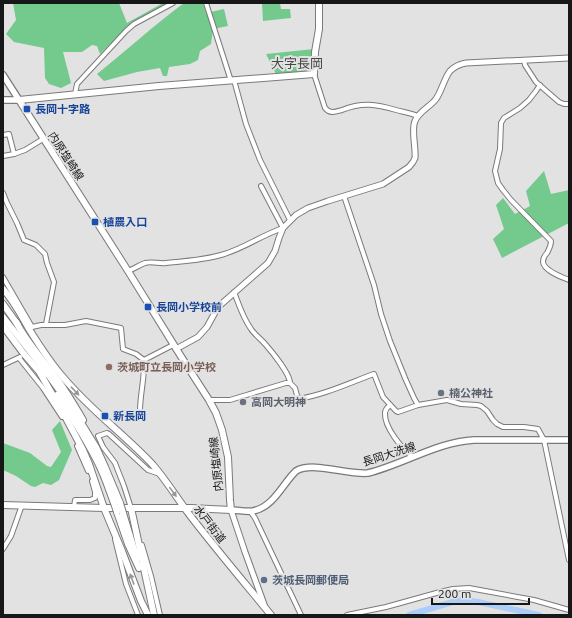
<svg xmlns="http://www.w3.org/2000/svg" width="572" height="618" viewBox="0 0 572 618" font-family="Ubuntu,'Noto Sans JP',sans-serif">
<style>
.forest{fill:#74c98d}
.lines{fill:none;stroke-linecap:round;stroke-linejoin:round}
.river{stroke:#accdf9;stroke-width:6}
.minor-casing{stroke:#7a7a7b;stroke-width:6}
.tertiary-casing{stroke:#7a7a7b;stroke-width:7}
.secondary-casing{stroke:#7a7a7b;stroke-width:8}
.primary-casing{stroke:#7a7a7b;stroke-width:8}
.trunk-casing{stroke:#7a7a7b;stroke-width:8}
.minor{stroke:#fff;stroke-width:4}
.tertiary{stroke:#fff;stroke-width:5}
.secondary{stroke:#fff;stroke-width:5.5}
.primary{stroke:#fff;stroke-width:6}
.trunk{stroke:#fff;stroke-width:6}
.trunk-bridge-casing{stroke:#7a7a7b;stroke-width:8;stroke-linecap:butt}
.trunk-bridge{stroke:#fff;stroke-width:6}
.oneway{fill:#979797}
.transit-dot{fill:#1a4fb4;stroke:#e2e2e3;stroke-width:1.5}
.education-dot{fill:#8d6e63;stroke:#e2e2e3;stroke-width:1.5}
.worship-dot{fill:#6b7280;stroke:#e2e2e3;stroke-width:1.5}
.service-dot{fill:#5c6f8a;stroke:#e2e2e3;stroke-width:1.5}
.labels{text-anchor:middle;stroke-width:4;stroke-linejoin:round;paint-order:stroke}
.transit-label{font-size:11px;font-weight:bold;fill:#164399;stroke:#e2e2e3;text-anchor:start}
.street-label{font-size:11px;fill:#171718;stroke:#e2e2e3}
.education-label{font-size:11px;font-weight:bold;fill:#785e54;stroke:#e2e2e3;text-anchor:start}
.worship-label{font-size:11px;font-weight:bold;fill:#5b616d;stroke:#e2e2e3;text-anchor:start}
.service-label{font-size:11px;font-weight:bold;fill:#4e5e75;stroke:#e2e2e3;text-anchor:start}
.quarter-label{font-size:13px;fill:#474748;stroke:#e2e2e3}
</style>
<rect width="100%" height="100%" fill="#e2e2e3"/>
<!-- forest -->
<g class="forest">
<polygon points="13,3 119,3 127,23 163,3 169,3 132,23 100,54 97,46 92,45 82,52 63,52 71,83 61,88 49,84 45,78 44,48 14,42 6,34 16,20"/>
<path d="M184,3H203L206,13L224,9L228,26L213,29L211,44L200,51L198,60L190,64L169,67L167,76H163L160,68L137,72L104,81L97,74C126,51 154,25 184,3Z"/>
<polygon points="262,3 280,3 281,9 290,9 291,18 263,21"/>
<polygon points="314,49 318,64 307,72 277,76 266,54"/>
<polygon points="544,171 551,194 569,190 569,223 502,258 493,239 504,229 496,205 503,198 515,214 530,206 526,191"/>
<polygon points="60,421 72,450 59,480 51,485 43,483 35,487 31,486 16,476 3,470 3,443 30,453 47,466 51,467 61,452 52,430"/>
</g>
<g class="lines">
<!-- river -->
<polyline class="river" points="409,615 456,601 463,600 478,602 539,615"/>
<defs>
<g id="minor">
<polyline points="206,3 231,81"/>
<polyline points="524,60 525,65 536,82 559,102 564,104 569,104"/>
<path d="M314,74L325,108C330,114 335,112 342,110C362,102 376,104 396,110C403,112 411,113 417,116"/>
<polyline points="234,80 246,124 260,160 290,220"/>
<path d="M540,85L536,91L529,100L520,108L504,118L501,123L500,149L495,171L498,183L503,190L511,200L551,241C551,246 549,249 547,253C545,255 543,259 543,262C544,271 562,277 569,280"/>
<polyline points="75,94 77,84 126,31 134,24 173,3"/>
<polyline points="3,135 9,134 14,154 25,150 43,139"/>
<polyline points="3,156 14,154"/>
<polyline points="3,193 7,203 17,223 24,240 36,245 45,254 47,263 54,282 46,324"/>
<polyline points="344,196 374,285 381,314 390,341 405,378 414,398 418,405"/>
<path d="M128,271C134,269 139,265 145,263C152,261 159,264 166,263C185,261 203,260 221,255C243,249 262,235 283,228L261,186"/>
<polyline points="3,277 32,327"/>
<path d="M234,292C239,305 243,318 251,329C255,335 261,339 266,345C272,352 290,374 290,383L295,388L298,399C324,395 349,383 374,374L383,397L396,411L398,412L418,405L447,400L461,404L477,405L481,406L487,411L493,420L497,424L503,427H524L538,429L544,440L569,560"/>
<polyline points="29,329 32,327 41,325 65,325 86,321 121,328 123,349 136,354 144,360 173,345"/>
<polyline points="19,358 43,388 62,417"/>
<polyline points="3,365 20,357"/>
<polyline points="209,400 230,400 286,383 290,383"/>
<path d="M390,405C388,407 385,409 385,413C384,427 402,449 413,457"/>
<path d="M140,411C140,394 145,377 144,360"/>
<polyline points="77,446 88,471"/>
<polyline points="74,507 75,500 90,500 95,498 95,492 92,481"/>
<polyline points="131,508 124,486 115,463 103,447 98,436 107,433 109,434 148,470 160,474"/>
<polyline points="250,511 255,518 301,615"/>
<polyline points="115,539 126,584 138,615"/>
<polyline points="142,545 151,576 160,615"/>
<polyline points="3,549 11,536 22,505"/>
<polyline points="347,615 386,607 440,592 453,589 469,588 534,600 569,610"/>
</g>
<g id="tertiary">
<path d="M176,349L198,337L207,327L218,307L268,263L275,251L279,238L283,228L296,215L308,208L328,201L383,184L409,167L413,162L415,158C416,147 411,130 415,121C419,111 430,107 436,99C442,90 444,79 450,71C455,66 460,64 466,63L569,58"/>
<polyline points="231,510 245,552 265,607"/>
</g>
<g id="secondary">
<polyline points="3,75 19,100 3,100"/>
<path d="M231,510C238,510 246,512 253,511C274,507 283,483 296,471C313,461 347,475 368,473C404,464 437,442 474,440H569"/>
</g>
<g id="primary">
<path d="M3,289C14,301 21,315 29,329C39,345 50,362 62,376C89,409 124,434 153,465C166,480 177,498 189,514C215,548 243,581 271,615"/>
<polyline points="3,304 18,325"/>
<path d="M16,322C26,341 41,358 54,375C65,389 74,405 83,420"/>
<polyline points="3,505 104,508 190,508 231,510 230,500 228,457 222,430 216,413 209,400 182,358 128,271 19,100 159,86 314,74 315,52 319,29 319,3"/>
</g>
<g id="trunk">
<polyline points="3,317 47,373 72,408 96,447 105,467 120,503"/>
<polyline points="3,326 24,354 43,376"/>
<polyline points="40,373 66,418 83,450 89,464 104,508 122,551 141,601 148,615"/>
<path d="M57,395C72,417 87,440 99,465C105,477 109,490 114,503"/>
<polyline points="131,508 154,615"/>
<polyline points="117,512 128,544 139,568"/>
<polyline points="123,513 137,559"/>
</g>
</defs>
<!-- minor casing -->
<use href="#minor" class="minor-casing"/>
<!-- tertiary casing -->
<use href="#tertiary" class="tertiary-casing"/>
<!-- secondary casing -->
<use href="#secondary" class="secondary-casing"/>
<!-- primary casing -->
<use href="#primary" class="primary-casing"/>
<!-- trunk casing -->
<use href="#trunk" class="trunk-casing"/>
<!-- minor -->
<use href="#minor" class="minor"/>
<!-- tertiary -->
<use href="#tertiary" class="tertiary"/>
<!-- secondary -->
<use href="#secondary" class="secondary"/>
<!-- primary -->
<use href="#primary" class="primary"/>
<!-- trunk -->
<use href="#trunk" class="trunk"/>
<defs>
<g id="trunk-bridge">
<polyline points="114,503 117,512"/>
<polyline points="120,503 123,513"/>
</g>
</defs>
<!-- trunk-bridge casing -->
<use href="#trunk-bridge" class="trunk-bridge-casing"/>
<!-- trunk-bridge -->
<use href="#trunk-bridge" class="trunk-bridge"/>
</g>
<!-- one-way arrows -->
<defs><path id="oneway-solid" d="M-6-.8H1V-3.2L6.5 0L1 3.2V.8H-6Z"/></defs>
<g class="oneway">
<use href="#oneway-solid" transform="translate(75 391) rotate(47)"/>
<use href="#oneway-solid" transform="translate(173 492) rotate(54)"/>
<use href="#oneway-solid" transform="translate(132 579) rotate(-110)"/>
</g>
<!-- markers -->
<g class="transit-dot">
<rect x="23" y="105" width="8" height="8" rx="2"/>
<rect x="91" y="218" width="8" height="8" rx="2"/>
<rect x="144" y="303" width="8" height="8" rx="2"/>
<rect x="101" y="412" width="8" height="8" rx="2"/>
</g>
<circle class="education-dot" cx="109" cy="367" r="4"/>
<g class="worship-dot">
<circle cx="441" cy="393" r="4"/>
<circle cx="243" cy="402" r="4"/>
</g>
<circle class="service-dot" cx="264" cy="580" r="4"/>
<g class="labels">
<!-- transit labels -->
<g class="transit-label">
<text x="35" y="113">長岡十字路</text>
<text x="103" y="226">植農入口</text>
<text x="156" y="311">長岡小学校前</text>
<text x="113" y="420">新長岡</text>
</g>
<!-- street labels -->
<g class="street-label">
<text transform="translate(66 156) rotate(57)" y="4">内原塩崎線</text>
<text transform="translate(389 454) rotate(-18)" y="4">長岡大洗線</text>
<text transform="translate(216 464) rotate(-96)" y="4">内原塩崎線</text>
<text transform="translate(210 524) rotate(52)" y="4">水戸街道</text>
</g>
<!-- education labels -->
<g class="education-label">
<text x="117" y="371">茨城町立長岡小学校</text>
</g>
<!-- worship labels -->
<g class="worship-label">
<text x="449" y="397">楠公神社</text>
<text x="251" y="406">高岡大明神</text>
</g>
<!-- service labels -->
<g class="service-label">
<text x="272" y="584">茨城長岡郵便局</text>
</g>
<!-- quarter labels -->
<g class="quarter-label">
<text x="297" y="68">大字長岡</text>
</g>
</g>
<!-- border -->
<rect width="572" height="618" fill="none" stroke="#171718" stroke-width="8"/>
<!-- scale -->
<path d="M432 598v6h97v-6" fill="none" stroke="#171718" stroke-width="2"/>
<text x="438" y="598" font-size="12" fill="#171718" stroke="#e2e2e3" stroke-width="3" paint-order="stroke">200 m</text>
</svg>
